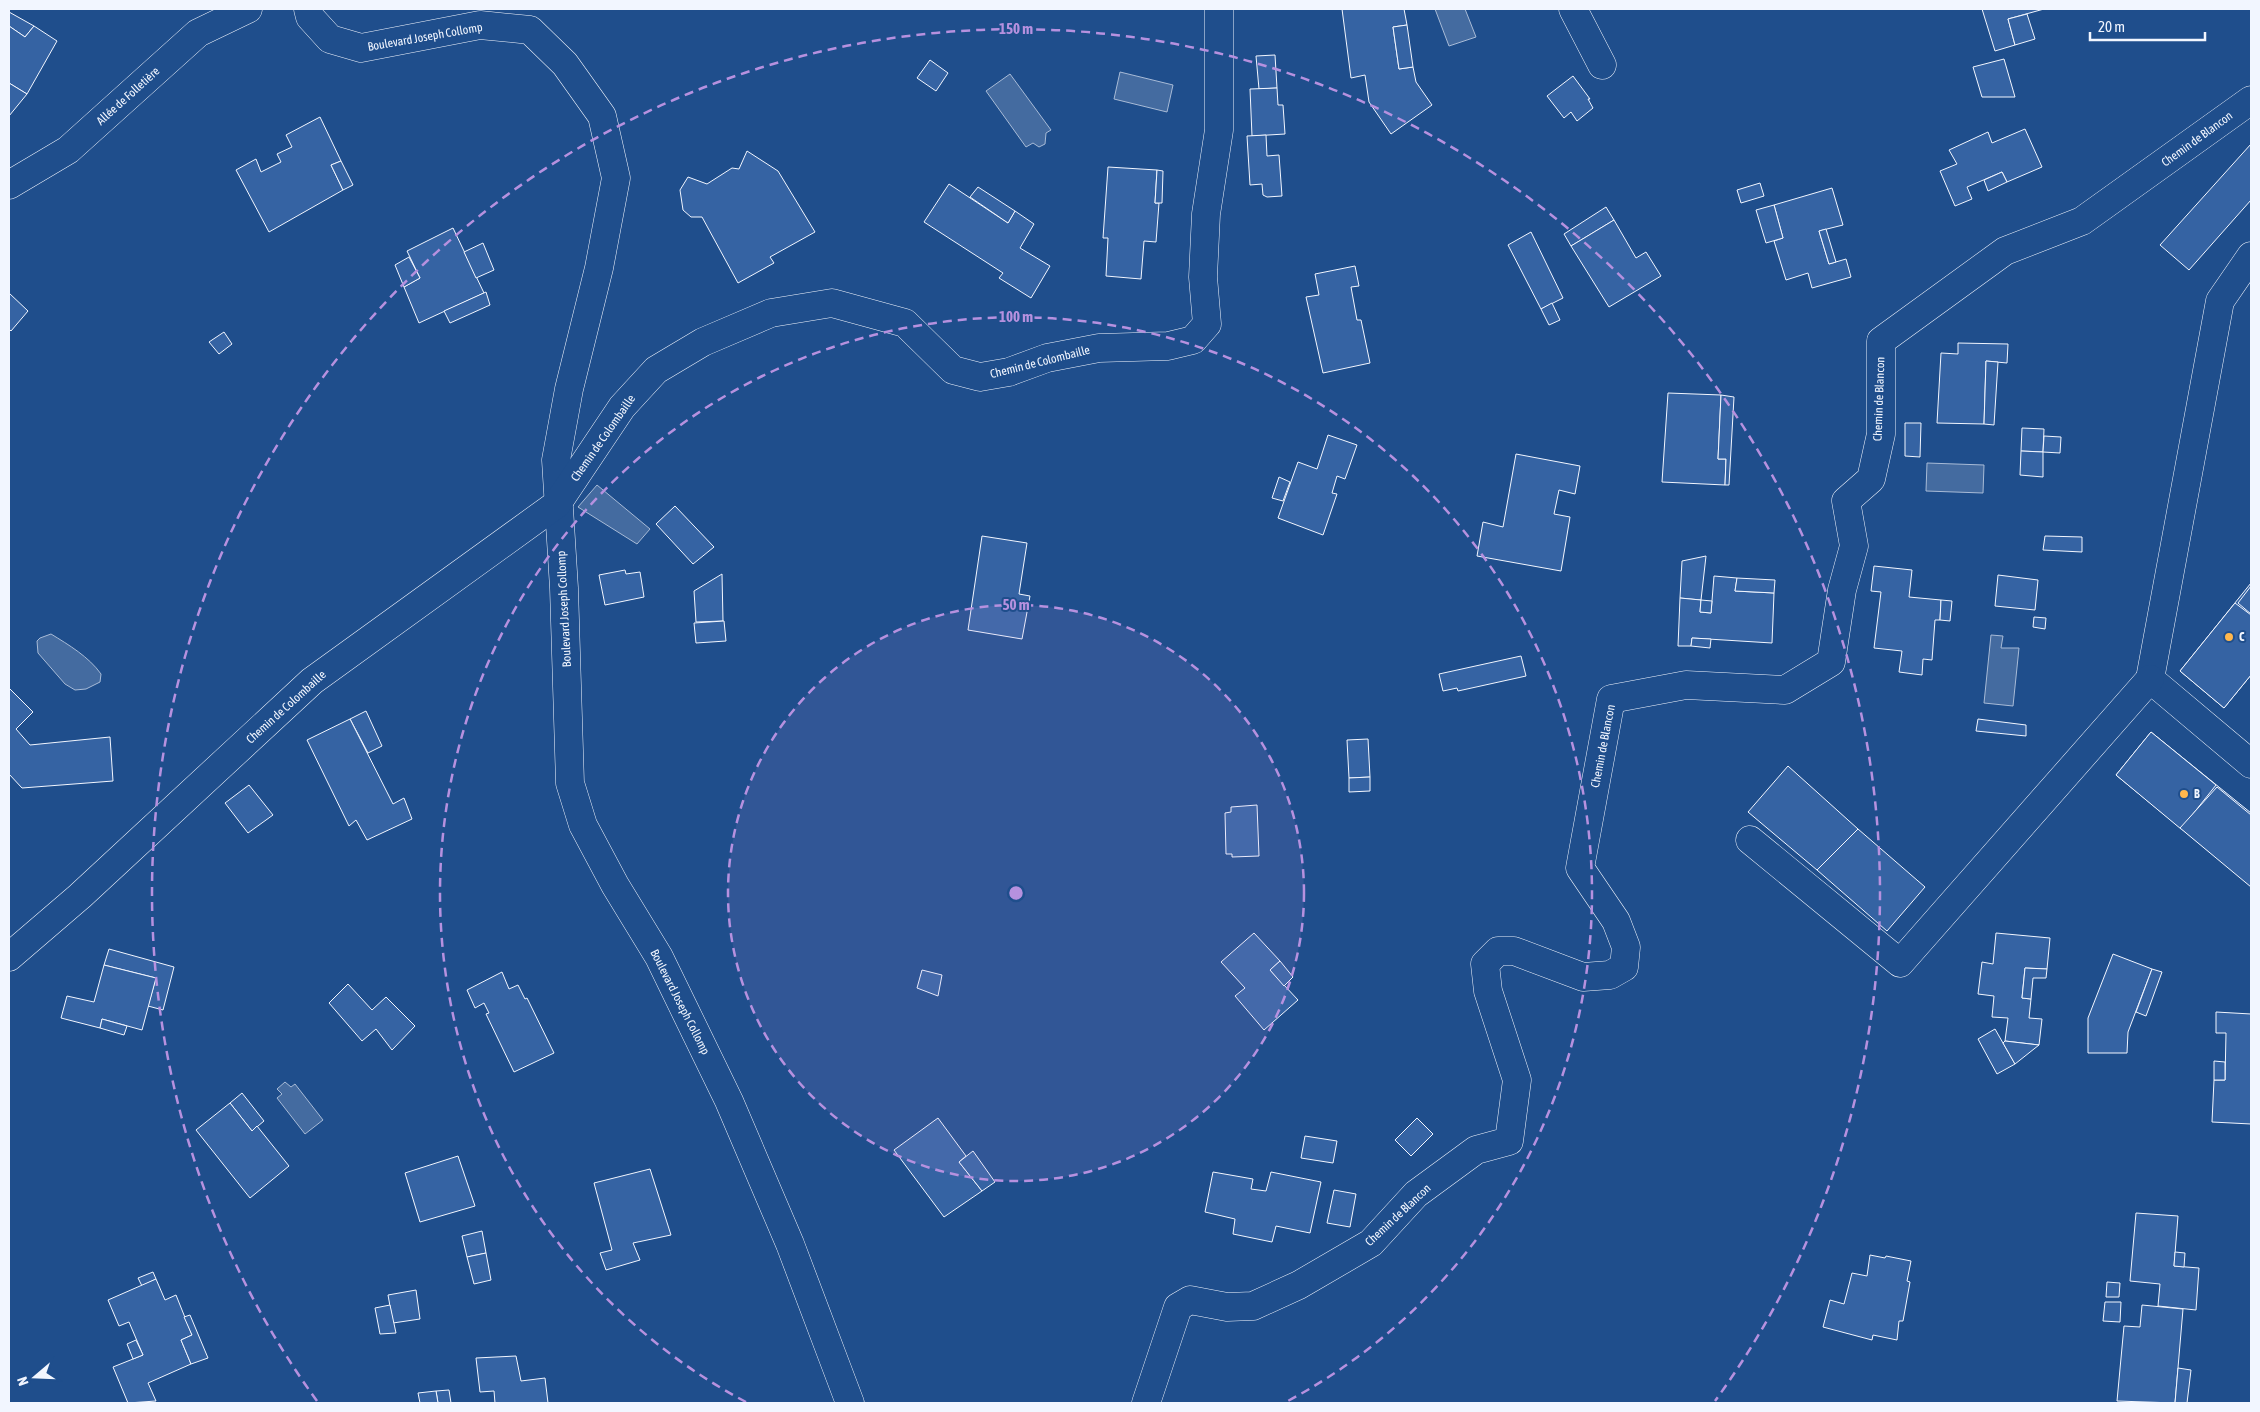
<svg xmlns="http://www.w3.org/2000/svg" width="2260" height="1412" viewBox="0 0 2260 1412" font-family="'Asap Condensed',sans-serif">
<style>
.water{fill:#446ba0;stroke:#a8bbd7}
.building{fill:#3563a3;stroke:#f2f6ff}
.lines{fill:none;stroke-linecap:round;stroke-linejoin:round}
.minor-casing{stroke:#f2f6ff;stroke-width:29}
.minor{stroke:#1f4e8c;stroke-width:28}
.ring{fill:none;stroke:#b691df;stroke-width:2.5;stroke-dasharray:9 6}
.poi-dot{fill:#ffb74d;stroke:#1f4e8c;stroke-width:2}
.labels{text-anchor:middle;stroke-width:4;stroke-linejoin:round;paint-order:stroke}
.street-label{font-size:12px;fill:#f2f6ff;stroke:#1f4e8c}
.poi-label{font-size:12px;font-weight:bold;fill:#f2f6ff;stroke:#1f4e8c;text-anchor:start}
.centre{fill:#b691df;stroke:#1f4e8c;stroke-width:2.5}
.ring-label{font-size:15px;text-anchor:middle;font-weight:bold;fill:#b691df;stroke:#1f4e8c;stroke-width:4;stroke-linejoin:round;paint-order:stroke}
</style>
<rect width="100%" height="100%" fill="#1f4e8c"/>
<!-- water -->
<g class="water">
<polygon points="1435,9 1465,9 1476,37 1449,46"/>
<polygon points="1120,72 1173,85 1167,112 1114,99"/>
<polygon points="1010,74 1051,130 1046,133 1045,144 1039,147 1033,143 1026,147 986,91"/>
<polygon points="1927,463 1984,465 1983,493 1926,491"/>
<polygon points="597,485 650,529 637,544 578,507"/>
<path d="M51,634C69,645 89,657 101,674L100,682L86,689L75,690L65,684L38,653L37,641L40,638Z"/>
<polygon points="1991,635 2003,636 2001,648 2019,648 2013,706 1984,703"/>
<polygon points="285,1082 291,1087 295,1084 323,1120 305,1134 277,1098 282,1094 277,1089"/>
</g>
<!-- building -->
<g class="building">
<polygon points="1342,9 1404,9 1407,25 1393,27 1399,69 1413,67 1416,82 1432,105 1391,134 1369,102 1365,75 1351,78"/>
<polygon points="1982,9 2044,9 2008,19 2015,45 1995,51"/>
<polygon points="9,12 34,26 25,37 9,26"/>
<polygon points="2027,14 2035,39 2015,45 2008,19"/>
<polygon points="1407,25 1413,67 1399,69 1393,27"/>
<polygon points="9,26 25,37 34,26 57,41 27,94 9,83"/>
<polygon points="1275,55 1277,88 1259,89 1256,56"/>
<polygon points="2004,59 2015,97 1982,97 1973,67"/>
<polygon points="930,60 948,73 936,91 917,78"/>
<polygon points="1573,76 1590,99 1588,99 1593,108 1577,121 1571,112 1564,118 1547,96"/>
<polygon points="9,83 27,94 9,116"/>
<polygon points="1277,88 1278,105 1283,105 1285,134 1252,136 1250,89"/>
<polygon points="320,117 341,161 331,165 343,190 269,232 236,170 256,159 261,172 281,162 277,154 292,147 286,135"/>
<polygon points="2025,129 2042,167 2007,182 2002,172 1967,187 1972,199 1955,206 1940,171 1957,164 1949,150 1988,132 1992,143"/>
<polygon points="1266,135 1267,156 1279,155 1282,196 1267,197 1263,195 1262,184 1250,185 1247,136"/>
<polygon points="2251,144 2251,200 2189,270 2160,245"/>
<polygon points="747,151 778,171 815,232 770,257 774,263 738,283 702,217 691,217 683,210 680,190 688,177 707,184 732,168 739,169"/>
<polygon points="341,161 353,185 343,190 331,165"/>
<polygon points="1108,167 1157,170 1155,203 1159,203 1156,242 1144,241 1141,279 1106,276 1108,238 1103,238"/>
<polygon points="1157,170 1163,171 1162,203 1155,203"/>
<polygon points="2002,172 2007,182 1988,191 1984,180"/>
<polygon points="1760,183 1764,196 1741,203 1737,190"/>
<polygon points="949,184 1008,223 1015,211 1034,224 1020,248 1050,266 1031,298 999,278 1003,273 924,222"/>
<polygon points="978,187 1015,211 1008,223 970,197"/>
<polygon points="1832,188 1843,225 1819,231 1829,264 1846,259 1851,277 1812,288 1808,273 1786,280 1774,241 1783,238 1774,205"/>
<polygon points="1774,205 1783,238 1766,243 1756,210"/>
<polygon points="1606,207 1614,220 1571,246 1564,234"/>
<polygon points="1614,220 1636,258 1646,252 1661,276 1609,307 1571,246"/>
<polygon points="453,228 484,293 419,323 404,287 420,278 407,251"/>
<polygon points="1826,229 1836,262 1829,264 1819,231"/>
<polygon points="1531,232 1563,298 1541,309 1508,245"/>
<polygon points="483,243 494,270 476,278 464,252"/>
<polygon points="409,257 420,278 404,287 395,265"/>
<polygon points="1355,266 1359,286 1351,287 1357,320 1361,320 1370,363 1323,373 1306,297 1319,295 1315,274"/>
<polygon points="486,292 490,305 450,323 444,311"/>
<polygon points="9,293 28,311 11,331 9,329"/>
<polygon points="1552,303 1560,320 1549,325 1541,309"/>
<polygon points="224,332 232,344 219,354 209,342"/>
<polygon points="1958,343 2008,344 2007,363 1986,361 1984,424 1937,423 1941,353 1958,354"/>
<polygon points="1986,361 1998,362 1994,425 1984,424"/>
<polygon points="1668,393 1721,395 1718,459 1726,459 1725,485 1662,482"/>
<polygon points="1721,395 1734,397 1729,485 1725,485 1726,459 1718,459"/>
<polygon points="1905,423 1921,423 1920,457 1905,456"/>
<polygon points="2022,428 2044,429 2043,452 2021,451"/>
<polygon points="1328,435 1357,445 1345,479 1337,476 1332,493 1337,494 1323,535 1278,518 1298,462 1317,469"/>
<polygon points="2044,436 2061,437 2060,453 2043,452"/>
<polygon points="2021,451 2043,452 2043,477 2020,475"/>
<polygon points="1516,454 1580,466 1575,494 1559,490 1554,514 1570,517 1561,571 1477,556 1483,522 1503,527"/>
<polygon points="1279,477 1290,482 1283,501 1272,498"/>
<polygon points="675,506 714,547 693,564 656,524"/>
<polygon points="982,536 1027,543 1019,594 1030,596 1022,639 968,630"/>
<polygon points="2045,536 2082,537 2082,552 2043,550"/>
<polygon points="1706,556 1701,600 1680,598 1682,561"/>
<polygon points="1874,566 1912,570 1909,597 1941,600 1940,620 1935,620 1932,660 1923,659 1922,675 1899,672 1902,651 1874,648 1881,592 1871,591"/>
<polygon points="625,570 626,574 640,572 644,597 605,605 599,575"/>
<polygon points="722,574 723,621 696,622 694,591"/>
<polygon points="1998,575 2038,580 2035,610 1995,606"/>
<polygon points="1714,576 1737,578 1735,591 1774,593 1772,643 1692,638 1691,646 1678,646 1680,598 1701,600 1700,612 1711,613"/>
<polygon points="1737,578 1775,580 1774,593 1735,591"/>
<polygon points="2251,583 2251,675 2224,708 2180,671"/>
<polygon points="2251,586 2251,614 2238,603"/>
<polygon points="1701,600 1712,601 1711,613 1700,612"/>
<polygon points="1941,600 1952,601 1950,621 1940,620"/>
<polygon points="2235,603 2251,615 2251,675 2224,708 2180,671"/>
<polygon points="2034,617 2046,618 2045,629 2033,627"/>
<polygon points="724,621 726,641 696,643 694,623"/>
<polygon points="1692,638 1711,639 1710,648 1691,646"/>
<polygon points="1521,656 1526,676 1458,691 1457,688 1443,691 1439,674"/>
<polygon points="9,688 33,712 16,729 30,745 110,737 113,781 22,788 9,774"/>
<polygon points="366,711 382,746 368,753 350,719"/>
<polygon points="350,719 393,804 404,798 412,819 367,840 356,820 349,826 307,740"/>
<polygon points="1978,719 2026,725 2026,736 1976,731"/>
<polygon points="2151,732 2251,813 2251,886 2116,775"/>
<polygon points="2151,732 2216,785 2181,829 2116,775"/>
<polygon points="1368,739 1370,777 1349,778 1347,740"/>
<polygon points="1788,766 1858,829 1817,870 1748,812"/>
<polygon points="1370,777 1370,791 1349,792 1349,778"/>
<polygon points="249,785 273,815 248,833 225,803"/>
<polygon points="2217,787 2251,815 2251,887 2180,828"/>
<polygon points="1257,805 1259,856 1232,857 1232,854 1226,854 1225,813 1231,812 1231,807"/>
<polygon points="1858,829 1925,887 1887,931 1817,870"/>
<polygon points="1254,933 1280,961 1270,970 1298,1000 1264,1030 1235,996 1245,988 1221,962"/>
<polygon points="1996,933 2050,938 2047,969 2025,968 2022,998 2031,999 2029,1018 2042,1019 2039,1045 2005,1041 2008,1018 1992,1017 1994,996 1978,994 1982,962 1993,964"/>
<polygon points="109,949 174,967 163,1010 148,1006 156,978 104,965"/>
<polygon points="2113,954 2152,969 2128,1032 2127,1053 2088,1053 2088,1018"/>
<polygon points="1280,961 1293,977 1284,986 1270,970"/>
<polygon points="104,965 156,978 142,1030 102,1019 100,1028 61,1018 67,996 94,1002"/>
<polygon points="2025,968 2047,969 2046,978 2033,978 2031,999 2022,998"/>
<polygon points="2152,969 2162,972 2146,1016 2136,1012"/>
<polygon points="922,970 942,975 938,996 917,988"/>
<polygon points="502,972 509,989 518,985 525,999 527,998 554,1053 514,1072 486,1014 489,1013 484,1003 475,1008 467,990"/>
<polygon points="348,984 372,1010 386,997 415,1026 392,1050 376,1029 362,1041 329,1003"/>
<polygon points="2216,1012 2251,1014 2251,1124 2212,1122 2214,1080 2225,1080 2226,1033 2216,1033"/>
<polygon points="102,1019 127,1026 124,1035 100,1028"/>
<polygon points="1995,1029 2015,1064 1997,1074 1978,1039"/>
<polygon points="2005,1041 2039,1045 2015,1064 2003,1043"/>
<polygon points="2214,1061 2225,1062 2225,1080 2214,1080"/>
<polygon points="242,1093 264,1121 252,1131 230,1103"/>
<polygon points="230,1103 252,1131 257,1126 289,1166 250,1198 196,1130"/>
<polygon points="938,1118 966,1156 959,1162 982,1191 944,1217 894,1150"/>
<polygon points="1417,1118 1433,1134 1411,1156 1395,1140"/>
<polygon points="1305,1136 1337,1141 1333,1163 1301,1158"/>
<polygon points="973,1151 995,1182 982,1191 959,1162"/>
<polygon points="458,1156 475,1206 420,1222 405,1173"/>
<polygon points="650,1169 671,1235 633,1243 640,1260 606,1270 600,1253 612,1250 594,1183"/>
<polygon points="1213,1172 1253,1179 1251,1189 1266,1191 1271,1172 1321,1182 1310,1233 1276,1226 1272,1242 1233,1234 1235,1219 1205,1212"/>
<polygon points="1334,1190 1356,1194 1350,1227 1327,1223"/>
<polygon points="2136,1213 2178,1216 2174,1266 2199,1268 2196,1310 2158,1306 2160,1284 2130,1281"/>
<polygon points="482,1231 486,1253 467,1257 462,1236"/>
<polygon points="2175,1252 2185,1253 2184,1267 2174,1266"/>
<polygon points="486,1253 491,1280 474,1284 467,1257"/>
<polygon points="1870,1255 1885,1258 1886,1256 1911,1261 1907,1281 1910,1282 1903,1321 1899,1321 1897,1340 1873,1335 1872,1340 1823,1327 1830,1300 1844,1304 1852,1273 1867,1276"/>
<polygon points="153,1272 156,1279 142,1286 138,1278"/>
<polygon points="156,1279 165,1300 176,1295 192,1335 181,1340 191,1364 148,1383 156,1401 128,1403 113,1367 143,1355 129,1322 119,1326 108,1300"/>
<polygon points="2107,1282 2120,1283 2119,1297 2106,1297"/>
<polygon points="416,1290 420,1319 393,1323 388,1295"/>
<polygon points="2105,1302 2121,1302 2120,1322 2103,1321"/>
<polygon points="390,1305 396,1333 380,1334 375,1308"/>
<polygon points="2142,1305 2183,1309 2175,1403 2117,1401 2124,1326 2140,1327"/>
<polygon points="190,1315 208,1358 191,1364 181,1340 192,1335 184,1317"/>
<polygon points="136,1340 143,1355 133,1359 127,1344"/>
<polygon points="516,1356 521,1381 545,1378 548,1403 495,1403 494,1391 480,1392 476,1358"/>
<polygon points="2178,1368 2191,1370 2187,1403 2175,1403"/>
<polygon points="449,1390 451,1403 438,1403 436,1391"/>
<polygon points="436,1391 438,1403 420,1403 418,1393"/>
</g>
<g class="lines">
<defs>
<g id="minor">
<polyline points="308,9 310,17 330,39 361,48 480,25 530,30 565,64 602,116 616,178 599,268 569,389 556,460 564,588 570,783 583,825 615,885 659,957 729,1101 790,1244 850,1403"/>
<polyline points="1573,9 1602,65"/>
<polyline points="9,185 68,150 198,33 248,9"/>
<polyline points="2251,256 2220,301 2150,679 2251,764"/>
<polyline points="1750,840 1900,963 2150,679"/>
<polyline points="9,957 80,896 312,681 557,504 622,407 656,370 703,342 771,313 832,303 905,323 953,370 980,377 1009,372 1047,358 1099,348 1168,346 1193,340 1207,324 1203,277 1206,214 1219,130 1219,9"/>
<polyline points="1146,1403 1178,1307 1190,1300 1227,1307 1253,1306 1299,1285 1371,1243 1416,1194 1476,1150 1509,1141 1517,1080 1488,991 1485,964 1498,951 1514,951 1583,977 1610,975 1624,967 1626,947 1616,921 1580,868 1611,699 1686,685 1785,690 1831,662 1842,590 1854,546 1846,501 1871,479 1881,434 1881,341 2005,251 2082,221 2251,100"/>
</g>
</defs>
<!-- minor casing -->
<use href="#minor" class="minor-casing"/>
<!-- minor -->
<use href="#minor" class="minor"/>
</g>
<!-- distance rings -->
<circle cx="1016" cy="893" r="288" fill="#b691df" fill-opacity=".12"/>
<g class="ring">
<circle cx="1016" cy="893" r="288"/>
<path d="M746 1402A576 576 0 1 1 1286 1402"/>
<path d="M317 1401A864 864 0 1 1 1715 1401"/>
</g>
<!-- markers -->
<g class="poi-dot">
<circle cx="2229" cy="637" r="5"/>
<circle cx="2184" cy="794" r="5"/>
</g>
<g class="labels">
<!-- street labels -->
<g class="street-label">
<text transform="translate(425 37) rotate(-10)" y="4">Boulevard Joseph Collomp</text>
<text transform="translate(128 96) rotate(-42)" y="4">Allée de Folletière</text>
<text transform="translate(2197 139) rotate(-36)" y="4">Chemin de Blancon</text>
<text transform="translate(1040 362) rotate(-14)" y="4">Chemin de Colombaille</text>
<text transform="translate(1879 399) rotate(-88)" y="4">Chemin de Blancon</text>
<text transform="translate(603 438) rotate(-55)" y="4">Chemin de Colombaille</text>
<text transform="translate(564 609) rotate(-93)" y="4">Boulevard Joseph Collomp</text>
<text transform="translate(286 707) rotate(-42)" y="4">Chemin de Colombaille</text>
<text transform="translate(1603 746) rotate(-79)" y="4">Chemin de Blancon</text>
<text transform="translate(680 1002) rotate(63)" y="4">Boulevard Joseph Collomp</text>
<text transform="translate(1398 1215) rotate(-43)" y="4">Chemin de Blancon</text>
</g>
<!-- poi labels -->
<g class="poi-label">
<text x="2239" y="641">C</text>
<text x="2194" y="798">B</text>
</g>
</g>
<circle cx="1016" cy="893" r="8" class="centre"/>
<g class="ring-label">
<text x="1016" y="34">150 m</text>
<text x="1016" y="322">100 m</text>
<text x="1016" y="610">50 m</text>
</g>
<!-- border -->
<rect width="2260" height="1412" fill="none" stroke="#f2f6ff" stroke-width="20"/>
<!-- north arrow -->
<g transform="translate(35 1377) rotate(251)" stroke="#1f4e8c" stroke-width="4" paint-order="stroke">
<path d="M0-4L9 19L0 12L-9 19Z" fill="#f2f6ff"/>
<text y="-8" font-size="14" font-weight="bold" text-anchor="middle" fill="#f2f6ff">N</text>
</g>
<!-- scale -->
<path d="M2090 32v8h115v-8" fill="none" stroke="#f2f6ff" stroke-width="2.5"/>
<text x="2098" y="32" font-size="15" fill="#f2f6ff" stroke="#1f4e8c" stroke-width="4" paint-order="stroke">20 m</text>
</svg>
